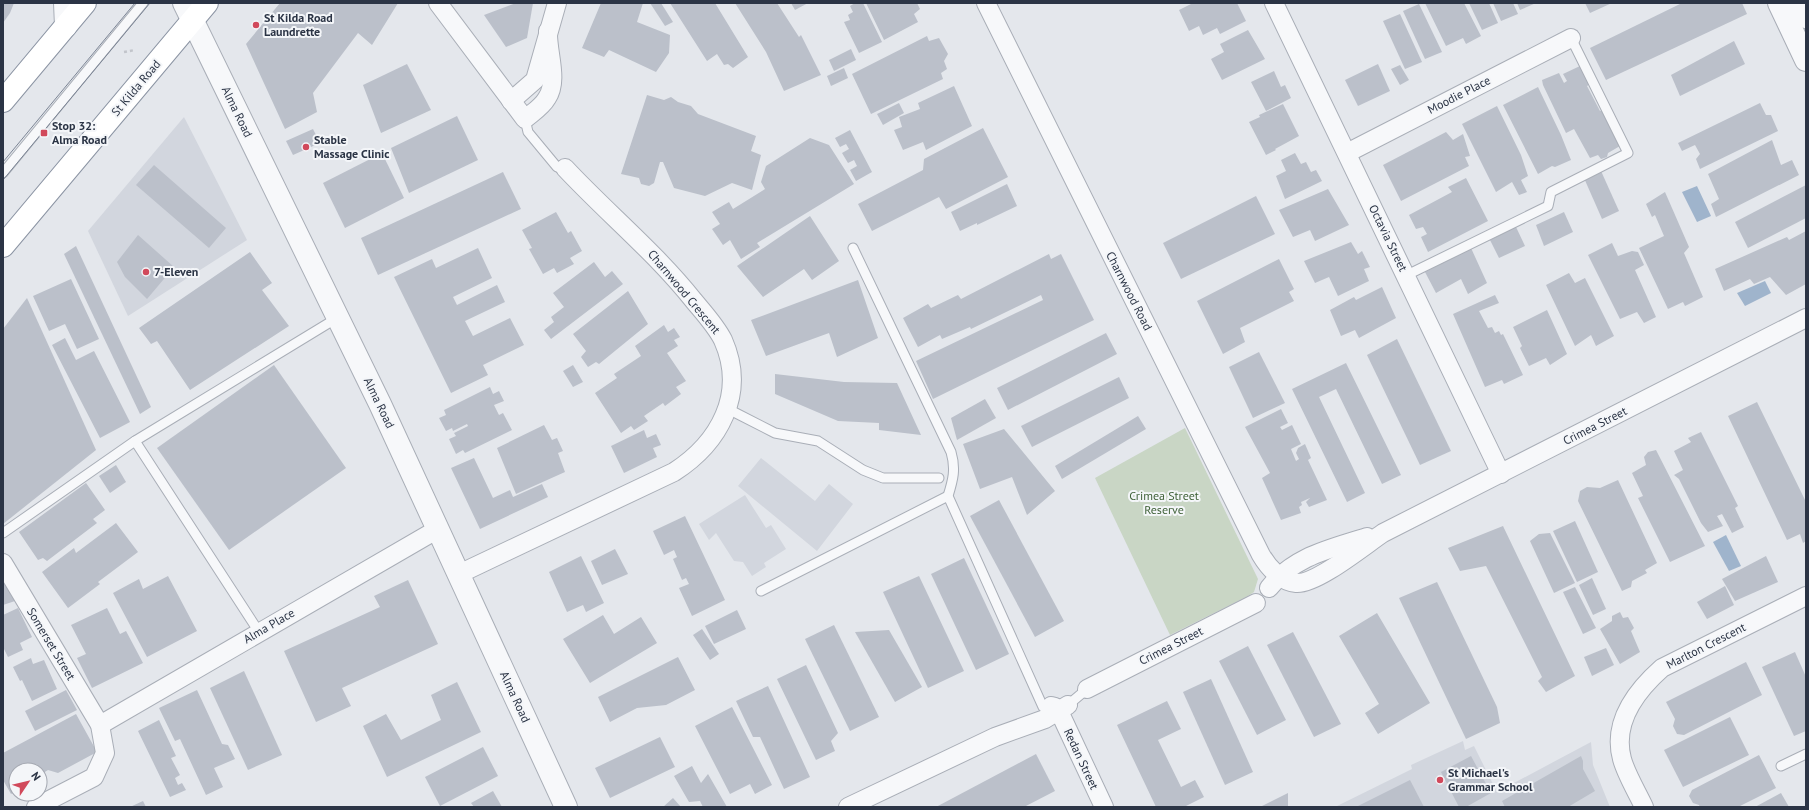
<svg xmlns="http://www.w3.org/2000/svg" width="1809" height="810" viewBox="0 0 1809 810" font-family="'PT Sans',sans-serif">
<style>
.built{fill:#d2d6de}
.green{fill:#c9d6c5}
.water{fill:#9fb4cc}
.building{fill:#bbc0ca}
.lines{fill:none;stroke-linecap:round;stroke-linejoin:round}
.service-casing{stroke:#a9aeb7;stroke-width:11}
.minor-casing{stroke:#a9aeb7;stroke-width:20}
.tertiary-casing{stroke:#a9aeb7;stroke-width:24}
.trunk-casing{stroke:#8b94a3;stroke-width:24}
.path{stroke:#c2c5cb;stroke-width:2.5;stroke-dasharray:3 3;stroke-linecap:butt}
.service{stroke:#f7f8fa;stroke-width:9}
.minor{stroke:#f7f8fa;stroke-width:18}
.tertiary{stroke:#f7f8fa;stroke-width:22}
.trunk{stroke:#fff;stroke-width:22}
.tram{stroke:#7d8696;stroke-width:1}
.poi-dot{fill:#d1495b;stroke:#f4f6f9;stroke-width:1.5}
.labels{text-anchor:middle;stroke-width:4;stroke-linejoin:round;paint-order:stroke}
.poi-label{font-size:12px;font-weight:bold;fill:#2b3445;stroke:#f4f6f9;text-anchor:start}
.street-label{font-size:12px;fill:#2b3445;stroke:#f4f6f9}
.park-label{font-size:12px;fill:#3f6138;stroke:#f4f6f9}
</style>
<rect width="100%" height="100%" fill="#e4e7ec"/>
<!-- built -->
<g class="built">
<polygon points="184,117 247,240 128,316 88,231"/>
<polygon points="761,458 815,501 829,484 853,504 817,551 738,486"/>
<polygon points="745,495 766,528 771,525 786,549 764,563 766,567 752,576 743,562 734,561 716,533 709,540 699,524"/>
<polygon points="1463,741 1465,750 1474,746 1497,792 1591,742 1593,765 1610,807 1335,807 1412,769 1411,765"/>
</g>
<!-- green -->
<polygon class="green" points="1185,428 1258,579 1254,592 1248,596 1170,635 1095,478"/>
<!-- water -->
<g class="water">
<polygon points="1697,186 1711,216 1697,222 1682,192"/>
<polygon points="1765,281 1771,293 1745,306 1737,293"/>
<polygon points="1726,535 1741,566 1729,571 1713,542"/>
</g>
<!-- building -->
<g class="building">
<polygon points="3,3 14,3 10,13 3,23"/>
<polygon points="280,3 398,3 372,45 358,33 313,93 317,112 285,129 246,44"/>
<polygon points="516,3 533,3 527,38 506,47 484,15"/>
<polygon points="601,3 643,3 637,22 670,35 669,53 656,72 609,50 604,57 582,48"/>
<polygon points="650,3 661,3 673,22 665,26"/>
<polygon points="670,3 715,3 748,57 733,68 728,64 724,65 717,54 707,61"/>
<polygon points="735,3 777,3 799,37 801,35 821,75 784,91 766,52"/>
<polygon points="791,3 808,3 795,10"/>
<polygon points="855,3 863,3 882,42 859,53 844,22 850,20 848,15 853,12 850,6"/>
<polygon points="866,3 917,3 920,9 914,14 918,22 884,40"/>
<polygon points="1193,3 1237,3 1246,21 1220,34 1217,28 1203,35 1199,26 1189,31 1179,10"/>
<polygon points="1425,3 1464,3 1481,36 1466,44 1463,38 1446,46"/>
<polygon points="1469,3 1489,3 1498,23 1482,30"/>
<polygon points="1493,3 1513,3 1518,14 1501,21"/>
<polygon points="1517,3 1536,3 1520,10"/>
<polygon points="1585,3 1612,3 1590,13"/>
<polygon points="1682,3 1742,3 1747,14 1606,80 1590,48"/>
<polygon points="1419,4 1442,52 1425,59 1403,11"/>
<polygon points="1400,14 1422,62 1405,69 1383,21"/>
<polygon points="1248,30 1265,59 1222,80 1211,59 1224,52 1220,44"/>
<polygon points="927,36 929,41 939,38 948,54 944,61 947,69 941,73 943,79 871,114 852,74"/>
<polygon points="1734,41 1745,64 1680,96 1671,75"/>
<polygon points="851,49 856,60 834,71 829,60"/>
<polygon points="407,64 431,110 381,133 363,85"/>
<polygon points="1378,64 1390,91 1358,106 1345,80"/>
<polygon points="1400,65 1409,80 1400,85 1391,69"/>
<polygon points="1580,66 1590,84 1587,86 1600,111 1603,110 1620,146 1608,153 1607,157 1601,159 1598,155 1590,158 1574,129 1566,133 1543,85 1542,80 1559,73 1564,83 1567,81 1563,74"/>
<polygon points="844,68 848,78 831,86 827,76"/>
<polygon points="1274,71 1281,87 1285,85 1291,98 1266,111 1251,82"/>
<polygon points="954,86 972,126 926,150 923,142 903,150 894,130 902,127 899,117 920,109 918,103"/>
<polygon points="1538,87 1561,135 1571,160 1555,167 1552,166 1538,174 1503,105"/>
<polygon points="647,95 664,100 671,97 678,102 691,106 698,114 756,136 751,151 761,155 752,190 732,183 705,196 674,188 663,162 660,162 654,183 649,186 641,184 639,178 621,174"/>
<polygon points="899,103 904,113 883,125 877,114"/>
<polygon points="1760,103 1766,115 1771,115 1778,131 1700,169 1696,159 1700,154 1695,145 1682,151 1678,143"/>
<polygon points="1283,104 1299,136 1275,149 1276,150 1266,155 1249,122 1260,117 1259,115"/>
<polygon points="1497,106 1521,155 1528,176 1521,180 1527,192 1519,195 1512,182 1496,192 1462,124"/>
<polygon points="457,116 478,160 409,193 391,148"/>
<polygon points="983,128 1008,177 946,209 939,197 872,231 858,204 923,170 924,159"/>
<polygon points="313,129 320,143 293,155 286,141"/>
<polygon points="850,130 872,172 856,181 850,170 857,166 854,160 848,163 842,153 849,149 846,144 840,147 835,138"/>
<polygon points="1446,132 1453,140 1463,134 1470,156 1465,157 1469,166 1401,201 1383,165"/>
<polygon points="810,138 829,145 854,184 757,243 760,247 741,259 730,240 723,245 712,229 720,224 712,212 729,202 733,209 765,189 761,182 766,166"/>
<polygon points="1772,140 1781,165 1792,160 1799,175 1716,217 1711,204 1719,199 1708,174"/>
<polygon points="382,153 404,198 345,228 323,183"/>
<polygon points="1295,153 1301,164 1306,162 1311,172 1316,170 1322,181 1285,199 1276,176 1286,171 1281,160"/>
<polygon points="154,165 226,228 209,248 136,185"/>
<polygon points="1601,171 1619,211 1602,219 1584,178"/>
<polygon points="503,172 521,209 378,275 361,238"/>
<polygon points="1466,178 1488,221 1428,252 1421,237 1427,234 1423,227 1416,229 1409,215 1452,192 1448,187"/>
<polygon points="1007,184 1017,206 977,225 977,223 960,231 951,212"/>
<polygon points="1806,185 1806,218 1748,248 1735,222"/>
<polygon points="1328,189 1349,225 1315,241 1310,230 1293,237 1279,210"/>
<polygon points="1665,192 1689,247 1684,253 1703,297 1685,306 1683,302 1668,309 1639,248 1664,236 1655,215 1652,217 1646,204"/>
<polygon points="1256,196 1275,234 1181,279 1163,243"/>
<polygon points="556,212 568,233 571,231 582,251 570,258 574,264 557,273 554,268 543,274 529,249 532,248 522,230"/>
<polygon points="1564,212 1573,232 1544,246 1536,225"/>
<polygon points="810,216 839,261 812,280 804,269 763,297 737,266"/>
<polygon points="1516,227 1525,246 1499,258 1490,240"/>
<polygon points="1806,231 1806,284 1786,295 1770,277 1754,284 1750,279 1724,291 1715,269 1787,237 1789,240"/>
<polygon points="138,235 174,267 147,299 125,277 117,262"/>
<polygon points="1351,242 1358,254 1362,251 1370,267 1364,269 1369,281 1338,296 1329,277 1315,283 1304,261"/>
<polygon points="1612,243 1618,256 1632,251 1638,252 1644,265 1635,270 1656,317 1644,323 1637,312 1620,319 1588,255"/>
<polygon points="76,246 151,407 140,414 64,254"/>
<polygon points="478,248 492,278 453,297 457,305 497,285 505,302 465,321 473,336 510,318 524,345 483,365 488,375 451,393 394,277 432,259 436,268"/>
<polygon points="1471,248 1487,283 1468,294 1461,279 1436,293 1425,272"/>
<polygon points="250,252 272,283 262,290 289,326 190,390 157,341 151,344 139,328"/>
<polygon points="1049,254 1051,259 1061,254 1094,320 933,399 916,361 1043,300 1041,295 971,329 970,327 942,339 940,335 918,347 903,318 928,304 931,308 958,295 961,299"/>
<polygon points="1279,259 1294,289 1289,292 1294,301 1240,328 1245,342 1223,354 1197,301"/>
<polygon points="594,262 605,277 612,271 623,284 551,339 544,330 554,322 551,317 564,307 553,293"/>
<polygon points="1569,273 1575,283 1585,278 1614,336 1596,346 1591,335 1575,346 1546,285"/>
<polygon points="71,279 99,339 77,349 65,324 49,331 33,296"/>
<polygon points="858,280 878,338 837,357 829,333 766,356 751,320"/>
<polygon points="1382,287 1396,318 1359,338 1355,330 1341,336 1330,310 1354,297 1356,300"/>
<polygon points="628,291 648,324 599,364 596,362 588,367 581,357 586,351 573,334"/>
<polygon points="1495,295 1499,303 1479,311 1488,328 1492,327 1495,333 1499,331 1501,335 1503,334 1523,375 1504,384 1502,380 1485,387 1453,314"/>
<polygon points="27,298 96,450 3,524 3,329"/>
<polygon points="1547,310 1567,354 1550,365 1546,358 1529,366 1520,348 1522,346 1513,327"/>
<polygon points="664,325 668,332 674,328 680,337 674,340 678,346 667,353 686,381 676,387 681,394 665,406 663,403 644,416 648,421 634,430 631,426 621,433 595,393 617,378 614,374 641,356 635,346"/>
<polygon points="1106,333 1117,354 1008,410 997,388"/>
<polygon points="65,338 76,360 94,351 130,422 100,438 52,345"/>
<polygon points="1397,339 1451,451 1420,465 1367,355"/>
<polygon points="1259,352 1285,403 1253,418 1229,367"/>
<polygon points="1346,363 1401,475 1382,484 1336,389 1319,397 1365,493 1347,502 1292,389"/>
<polygon points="274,365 346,468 229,550 157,448"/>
<polygon points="573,365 583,382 573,387 563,371"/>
<polygon points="775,374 844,382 897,383 921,435 879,430 879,423 838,421 775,394"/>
<polygon points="1119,377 1129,398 1032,447 1021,426"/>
<polygon points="490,387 493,394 499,391 504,401 494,405 499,415 503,413 512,430 465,453 463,450 456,454 449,439 456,436 454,433 468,426 467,424 453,431 452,428 446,431 439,418 446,415 444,410"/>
<polygon points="985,399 996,418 957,440 951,418"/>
<polygon points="1757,402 1806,502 1806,541 1803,543 1800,534 1787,540 1728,416"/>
<polygon points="1281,409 1288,423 1280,427 1282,430 1292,425 1301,444 1291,449 1296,461 1299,459 1296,453 1298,448 1305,444 1311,458 1308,460 1327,500 1309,507 1306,502 1310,498 1301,502 1302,505 1299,507 1301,513 1281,520 1262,478 1270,473 1245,427"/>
<polygon points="1138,416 1146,429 1062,479 1055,466"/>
<polygon points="544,425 552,440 557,438 563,451 558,453 565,472 516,494 497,448"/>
<polygon points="1004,429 1055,491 1027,515 1012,477 980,489 963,444"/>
<polygon points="644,430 647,438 656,434 661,445 653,448 657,457 624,473 611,446"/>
<polygon points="1701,432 1738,506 1735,508 1744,527 1732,533 1722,514 1717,516 1723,526 1708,532 1701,523 1679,479 1674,475 1683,470 1674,451 1691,442 1688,438"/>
<polygon points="1656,450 1705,546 1670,562 1638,498 1643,496 1632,473 1646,465 1644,457 1648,452"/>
<polygon points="474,458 493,498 510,490 513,497 542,484 548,497 480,529 451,468"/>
<polygon points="116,465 126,482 110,493 99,476"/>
<polygon points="1618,480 1657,563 1645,570 1647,573 1632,581 1631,587 1622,591 1578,501 1580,491 1587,487 1600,488"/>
<polygon points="86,483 105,510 93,519 97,523 47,561 43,558 38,560 19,532"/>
<polygon points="999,500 1064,621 1035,637 970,516"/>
<polygon points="685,516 725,600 692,616 679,588 689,584 686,578 682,580 673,559 677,557 674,550 664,555 653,531"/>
<polygon points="1575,521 1598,572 1577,582 1553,531"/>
<polygon points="116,523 138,552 98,582 100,584 68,608 42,572 74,548 76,553"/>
<polygon points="1503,526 1575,676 1546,692 1538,681 1542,677 1486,566 1460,571 1448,548"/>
<polygon points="1550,533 1575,583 1554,593 1530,541 1539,534"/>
<polygon points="615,549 628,574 602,585 591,561"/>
<polygon points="581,556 604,603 586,612 583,605 567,612 549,572"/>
<polygon points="1766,556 1778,582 1735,601 1722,579"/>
<polygon points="964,558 1009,654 976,670 931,574"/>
<polygon points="168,576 197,631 147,657 113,593 139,579 143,589"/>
<polygon points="919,576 964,671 928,688 883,592"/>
<polygon points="1592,578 1606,609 1593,615 1579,585"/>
<polygon points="3,579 15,601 3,605"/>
<polygon points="408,580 438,644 342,688 351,706 316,722 284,651 380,607 374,596"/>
<polygon points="1437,582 1497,707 1500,723 1466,739 1399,598"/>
<polygon points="1725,586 1734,605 1707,619 1697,602"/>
<polygon points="1575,587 1596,628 1583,634 1563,592"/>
<polygon points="18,608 32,637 20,643 23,650 8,657 3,647 3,615"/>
<polygon points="107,608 120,634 126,631 143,663 92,688 77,658 86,654 71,625"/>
<polygon points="737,610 746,629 714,644 705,626"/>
<polygon points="1620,612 1623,618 1628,617 1634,628 1631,631 1640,652 1620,664 1600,629 1612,621 1612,616"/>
<polygon points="1377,613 1430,703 1378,734 1365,713 1379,704 1339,636"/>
<polygon points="603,615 614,634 641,617 657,643 590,683 563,639"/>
<polygon points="834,625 879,717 850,731 805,639"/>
<polygon points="702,629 719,654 710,660 693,635"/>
<polygon points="889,630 922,687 895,702 855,632"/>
<polygon points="1293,632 1341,724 1314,737 1267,645"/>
<polygon points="1248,646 1286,720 1257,735 1219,661"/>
<polygon points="1606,648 1614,665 1592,676 1584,657"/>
<polygon points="1795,652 1806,677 1806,731 1794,736 1762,667"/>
<polygon points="678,657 695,690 666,705 637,708 610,722 598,697"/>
<polygon points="31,658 33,664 44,660 57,689 32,701 22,680 20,681 13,667"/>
<polygon points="1746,662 1762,695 1684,735 1677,734 1673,726 1675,719 1666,702"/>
<polygon points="806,665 838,733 831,741 835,751 816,760 777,679"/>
<polygon points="244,671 282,755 248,770 210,688"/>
<polygon points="1211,679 1253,772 1225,785 1183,692"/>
<polygon points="457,682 481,732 387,777 363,726 386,714 401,740 441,720 431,695"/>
<polygon points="768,686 810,777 784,789 760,737 753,737 736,701"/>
<polygon points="66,690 77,710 35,731 25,711"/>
<polygon points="197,690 222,744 228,745 235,759 214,768 223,787 206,795 180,739 175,741 159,708"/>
<polygon points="1167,701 1181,729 1158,740 1181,787 1195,780 1204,797 1184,807 1156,807 1117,725"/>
<polygon points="732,707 772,785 755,794 750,784 730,794 695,726"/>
<polygon points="76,714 97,752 58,773 48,770 40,775 40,770 16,770 16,791 11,794 3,780 3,753"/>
<polygon points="1730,717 1749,755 1683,787 1664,750"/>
<polygon points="159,720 176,756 171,758 180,775 175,778 178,785 182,783 186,790 170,797 138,731"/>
<polygon points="660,737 675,767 610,798 595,768"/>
<polygon points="483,747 498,776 440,806 425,777"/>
<polygon points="1036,754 1055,791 1024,807 936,807"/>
<polygon points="1759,755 1776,788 1738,807 1700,807 1699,805 1693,803 1689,796 1692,790"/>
<polygon points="1471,756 1491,793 1466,807 1459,807 1441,772"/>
<polygon points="1581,756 1583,761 1583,769 1595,791 1568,807 1505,807 1502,801"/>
<polygon points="692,766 701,783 708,774 727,807 703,807 700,801 689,802 674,776"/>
<polygon points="1410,780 1424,807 1356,807"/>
<polygon points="493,791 502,807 474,807 471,803"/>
<polygon points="1288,793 1288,807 1260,807"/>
<polygon points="1781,793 1789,807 1755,807"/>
<polygon points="673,798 681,807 663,807"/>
<polygon points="143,801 146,807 130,807"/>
</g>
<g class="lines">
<defs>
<g id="service">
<polyline points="525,119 528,132 557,167 565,168"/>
<polyline points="3,173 143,3"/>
<path d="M853,248L951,452C956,469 953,480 948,496L1043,707"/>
<polyline points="1407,275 1548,206 1551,192 1628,153 1571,38"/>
<polyline points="728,409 775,433 818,441 863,470 883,478 939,478"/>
<polyline points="135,441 259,632"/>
<polyline points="3,533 135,441 337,318"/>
<polyline points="761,591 948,496"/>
<polyline points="1068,705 1087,689"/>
<polyline points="1781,766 1806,754"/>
</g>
<g id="minor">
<path d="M438,3L525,119C532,113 542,107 547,98C559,80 547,52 548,31"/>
<path d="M986,3L1261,555C1268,567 1281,582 1296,583C1316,585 1365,545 1383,533L1806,318"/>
<polyline points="1274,3 1501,474"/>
<polyline points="511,101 535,80 557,3"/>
<polyline points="1347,153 1571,38"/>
<polyline points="3,563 100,725 105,753 94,777 36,807"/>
<path d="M459,574L674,472C719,443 747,394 723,340C716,326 704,313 694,301C655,252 607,213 565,168"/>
<path d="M1269,588C1294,556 1330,549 1367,537"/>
<polyline points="1087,689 1256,603"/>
<polyline points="1051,706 1055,707 1059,711 1104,807"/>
<polyline points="100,725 438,529"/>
<polyline points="848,807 995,737 1045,719 1068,705"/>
<path d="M1644,807C1637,792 1626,774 1622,759C1612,722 1636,691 1662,668L1806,596"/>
</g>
<g id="tertiary">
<polyline points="65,3 66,26"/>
<polyline points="184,3 380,404 566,807"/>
<polyline points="1779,3 1806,60"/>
<polyline points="1799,3 1806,17"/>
</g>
<g id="trunk">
<polyline points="3,101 85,3"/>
<polyline points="3,246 207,3"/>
</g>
</defs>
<!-- service casing -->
<use href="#service" class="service-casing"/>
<!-- minor casing -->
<use href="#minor" class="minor-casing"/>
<!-- tertiary casing -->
<use href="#tertiary" class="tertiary-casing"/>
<!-- trunk casing -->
<use href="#trunk" class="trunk-casing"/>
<!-- path -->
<polyline class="path" points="124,52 135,50"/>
<!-- service -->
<use href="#service" class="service"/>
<!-- minor -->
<use href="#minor" class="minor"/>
<!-- tertiary -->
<use href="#tertiary" class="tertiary"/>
<!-- trunk -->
<use href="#trunk" class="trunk"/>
<!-- tram -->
<g class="tram">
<polyline points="3,162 135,3"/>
<polyline points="3,180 150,3"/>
</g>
</g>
<!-- markers -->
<g class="poi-dot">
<circle cx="256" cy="25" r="4"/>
<rect x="40" y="129" width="8" height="8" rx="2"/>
<circle cx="306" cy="147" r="4"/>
<circle cx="146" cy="272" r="4"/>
<circle cx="1440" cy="780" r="4"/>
</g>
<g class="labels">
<!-- poi labels -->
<g class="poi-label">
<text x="264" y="22">St Kilda Road<tspan x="264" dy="14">Laundrette</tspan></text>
<text x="52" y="130">Stop 32:<tspan x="52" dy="14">Alma Road</tspan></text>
<text x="314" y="144">Stable<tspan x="314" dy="14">Massage Clinic</tspan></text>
<text x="154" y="276">7-Eleven</text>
<text x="1448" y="777">St Michael's<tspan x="1448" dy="14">Grammar School</tspan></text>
</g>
<!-- street labels -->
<g class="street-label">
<text transform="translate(136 88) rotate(-50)" y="4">St Kilda Road</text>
<text transform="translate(1459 95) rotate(-27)" y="4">Moodie Place</text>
<text transform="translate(237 112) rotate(64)" y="4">Alma Road</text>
<text transform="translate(1388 238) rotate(64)" y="4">Octavia Street</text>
<text transform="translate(1129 291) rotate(63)" y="4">Charnwood Road</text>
<text transform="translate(684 292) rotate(50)" y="4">Charnwood Crescent</text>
<text transform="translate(379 403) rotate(64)" y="4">Alma Road</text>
<text transform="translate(1595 426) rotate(-27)" y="4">Crimea Street</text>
<text transform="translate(269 626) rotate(-30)" y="4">Alma Place</text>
<text transform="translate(51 644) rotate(59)" y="4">Somerset Street</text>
<text transform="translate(1171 646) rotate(-27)" y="4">Crimea Street</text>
<text transform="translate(1706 646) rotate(-27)" y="4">Marlton Crescent</text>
<text transform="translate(515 697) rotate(65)" y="4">Alma Road</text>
<text transform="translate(1081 759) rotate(65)" y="4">Redan Street</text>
</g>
<!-- park labels -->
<g class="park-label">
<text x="1164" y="500">Crimea Street<tspan x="1164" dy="14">Reserve</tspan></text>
</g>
</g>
<!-- border -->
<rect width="1809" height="810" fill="none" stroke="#2b3445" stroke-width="8"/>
<!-- north arrow -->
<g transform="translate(28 782) rotate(55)"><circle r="19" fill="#f4f6f9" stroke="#a4a8b1"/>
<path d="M0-3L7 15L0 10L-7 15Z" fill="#d1495b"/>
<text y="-6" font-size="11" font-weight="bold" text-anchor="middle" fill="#2b3445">N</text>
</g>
</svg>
